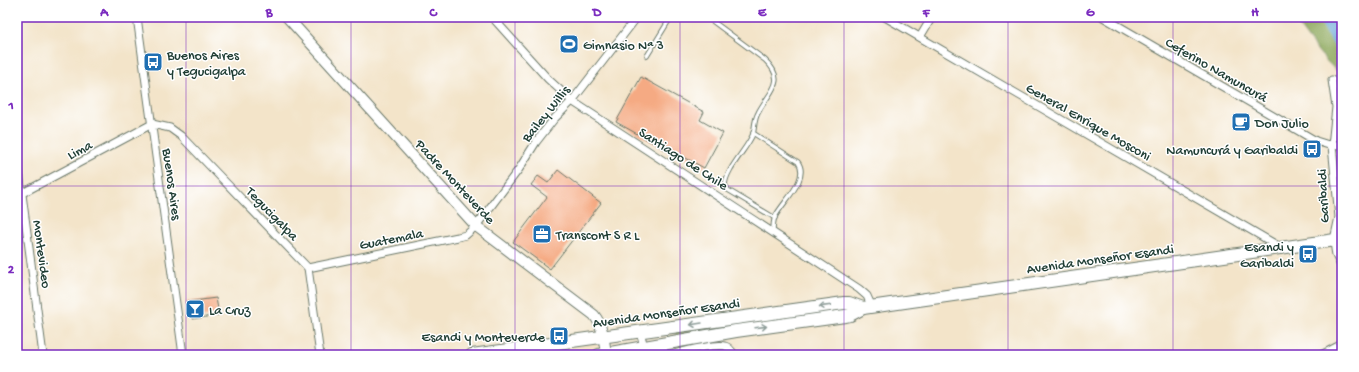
<svg xmlns="http://www.w3.org/2000/svg" width="1359" height="372" viewBox="0 0 1359 372" font-family="'Gochi Hand',sans-serif">
<style>
.green{fill:#b0c164;stroke:#687f4c}
.forest{fill:#8ca75a;stroke:#567247}
.lines{fill:none;stroke-linecap:round;stroke-linejoin:round}
.river{stroke:#61a2d4;stroke-width:17}
.building{fill:#f5aa83}
.lane-casing{stroke:#697768;stroke-width:5.5}
.street-casing{stroke:#697768;stroke-width:9}
.secondary-casing{stroke:#697768;stroke-width:12}
.primary-casing{stroke:#697768;stroke-width:14}
.lane{stroke:#fff;stroke-width:3.5}
.street{stroke:#fff;stroke-width:7}
.secondary{stroke:#fff;stroke-width:10}
.primary{stroke:#fff;stroke-width:12}
.oneway{stroke:#8f9e9a}
.grid{fill:none;stroke:#7b2cbf;stroke-width:1;stroke-opacity:0.55}
.labels{text-anchor:middle;stroke-width:3;stroke-linejoin:round;paint-order:stroke}
.poi-label{font-size:14px;fill:#1f3d34;stroke:#fff;text-anchor:start}
.street-label{font-size:14px;fill:#1f3d34;stroke:#fff}
.neatline{fill:none;stroke:#7b2cbf;stroke-width:1.5}
.grid-label{font-size:13px;text-anchor:middle;font-weight:bold;fill:#7b2cbf}
</style>
<rect width="100%" height="100%" fill="#fff"/>
<filter id="ink" filterUnits="userSpaceOnUse"><feTurbulence type="fractalNoise" baseFrequency=".025" numOctaves="2"/><feDisplacementMap in="SourceGraphic" scale="8" xChannelSelector="R" yChannelSelector="G"/><feConvolveMatrix kernelMatrix="1 2 1 2 8 2 1 2 1" color-interpolation-filters="sRGB"/></filter>
<filter id="wash" filterUnits="userSpaceOnUse"><feTurbulence type="fractalNoise" baseFrequency=".012" numOctaves="4" result="noise"/><feDisplacementMap in="SourceGraphic" scale="16" xChannelSelector="R" yChannelSelector="G"/><feGaussianBlur stdDeviation="0.9" result="paint"/><feColorMatrix in="noise" values="0 0 0 0 0 0 0 0 0 0 0 0 0 0 0 0 0 1.4 0 .05"/><feComposite in="paint" operator="in"/></filter>
<g filter="url(#wash)">
<rect width="100%" height="100%" fill="#f3e4c9"/>
<!-- green -->
<polygon class="green" points="842,308 843,311 719,327 676,335 675,332"/>
<!-- forest -->
<path class="forest" d="M1292,17H1342V74C1327,66 1303,32 1292,17Z"/>
<g class="lines">
<!-- river -->
<polyline class="river" points="1327,17 1342,43"/>
</g>
<g id="blocks">
<!-- building -->
<g class="building">
<polygon points="641,77 704,112 700,120 723,133 704,168 682,156 680,158 616,122"/>
<polygon points="558,170 601,203 550,269 513,242 547,197 531,185 538,176 548,183"/>
<polygon points="216,298 219,315 193,319 192,311 188,312 186,302"/>
</g>
</g>
</g>
<g filter="url(#ink)">
<use href="#blocks" fill-opacity="0" stroke="#697768" stroke-width="1"/>
<g class="lines">
<defs>
<g id="lane">
<path d="M707,17L765,60C788,82 769,91 758,113C754,120 755,127 753,134C747,149 726,169 725,185L728,190L775,218"/>
<polyline points="647,56 671,17"/>
<path d="M753,133L798,162C810,179 783,201 775,217C773,221 773,228 773,233"/>
</g>
<g id="street">
<polyline points="137,17 183,355"/>
<polyline points="492,17 548,79 572,101 859,289 867,296 872,307"/>
<polyline points="885,17 1280,247"/>
<polyline points="1103,17 1316,141 1332,146 1342,144"/>
<polyline points="920,37 932,17"/>
<polyline points="1332,80 1336,107 1332,146 1339,217 1334,240 1335,249 1336,255 1342,268"/>
<polyline points="152,124 170,128 181,136 308,268 320,355"/>
<polyline points="17,156 43,355"/>
<polyline points="17,196 152,124"/>
<polyline points="308,268 458,237 466,235 476,226 519,169 536,142 554,119 572,101 637,17"/>
<polyline points="640,331 646,355"/>
<path d="M670,355C682,352 715,343 725,346C729,347 732,351 734,355"/>
<polyline points="1321,355 1342,344"/>
</g>
<path id="secondary" d="M287,17L476,226L594,315C603,326 604,340 606,354"/>
<g id="primary">
<polyline points="472,355 844,303 849,303 863,308"/>
<polyline points="599,355 736,331 845,316 850,315 863,308 1342,239"/>
</g>
</defs>
<!-- lane casing -->
<use href="#lane" class="lane-casing"/>
<!-- street casing -->
<use href="#street" class="street-casing"/>
<!-- secondary casing -->
<use href="#secondary" class="secondary-casing"/>
<!-- primary casing -->
<use href="#primary" class="primary-casing"/>
<!-- lane -->
<use href="#lane" class="lane"/>
<!-- street -->
<use href="#street" class="street"/>
<!-- secondary -->
<use href="#secondary" class="secondary"/>
<!-- primary -->
<use href="#primary" class="primary"/>
</g>
<!-- one-way arrows -->
<defs><path id="oneway-shaft" d="M-6 0H5M1.5-3L5.5 0L1.5 3" fill="none" stroke-width="1.6" stroke-linecap="round" stroke-linejoin="round"/></defs>
<g class="oneway">
<use href="#oneway-shaft" transform="translate(825 306) rotate(173)"/>
<use href="#oneway-shaft" transform="translate(696 324) rotate(171)"/>
<use href="#oneway-shaft" transform="translate(761 327) rotate(-7)"/>
</g>
</g>
<!-- grid -->
<path class="grid" d="M186,17V355M351,17V355M515,17V355M680,17V355M844,17V355M1008,17V355M1173,17V355M17,186H1342"/>
<!-- icons -->
<defs>
<symbol id="stadium-square" viewBox="-11 -11 22 22"><rect x="-9" y="-9" width="18" height="18" rx="4" fill="#1f6fb2" stroke="#fff"/><path d="M0-5a6.5 5 0 1 0 0 10a6.5 5 0 1 0 0-10ZM-3.5-1.8h7v3.6h-7Z" fill="#fff"/></symbol>
<symbol id="bus-square" viewBox="-11 -11 22 22"><rect x="-9" y="-9" width="18" height="18" rx="4" fill="#1f6fb2" stroke="#fff"/><path d="M-5-6H5V4H4V6H2V4H-2V6H-4V4H-5ZM-3.5-4V0h7V-4ZM-3.5 1.2v1.5H-2V1.2ZM2 1.2v1.5H3.5V1.2Z" fill="#fff"/></symbol>
<symbol id="cafe-square" viewBox="-11 -11 22 22"><rect x="-9" y="-9" width="18" height="18" rx="4" fill="#1f6fb2" stroke="#fff"/><path d="M-5.5-4.5H6V0H3Q3 3.5 0 3.5H-2.5Q-5.5 3.5-5.5 0ZM3-3.2v2h1.7v-2ZM-6 4.5H4V6H-6Z" fill="#fff"/></symbol>
<symbol id="office-square" viewBox="-11 -11 22 22"><rect x="-9" y="-9" width="18" height="18" rx="4" fill="#1f6fb2" stroke="#fff"/><path d="M-6-3h4V-5.5h4V-3h4V5H-6ZM-1-4.5V-3h2v-1.5ZM-6 0V1H6V0Z" fill="#fff"/></symbol>
<symbol id="bar-square" viewBox="-11 -11 22 22"><rect x="-9" y="-9" width="18" height="18" rx="4" fill="#1f6fb2" stroke="#fff"/><path d="M-6-5H6L.8 .8V4.5H3.5V6h-7V4.5H-.8V.8Z" fill="#fff"/></symbol>
</defs>
<g fill-rule="evenodd">
<use href="#stadium-square" x="558" y="33" width="22" height="22"/>
<use href="#bus-square" x="142" y="51" width="22" height="22"/>
<use href="#cafe-square" x="1230" y="111" width="22" height="22"/>
<use href="#bus-square" x="1301" y="138" width="22" height="22"/>
<use href="#office-square" x="531" y="223" width="22" height="22"/>
<use href="#bus-square" x="1297" y="243" width="22" height="22"/>
<use href="#bar-square" x="184" y="298" width="22" height="22"/>
<use href="#bus-square" x="548" y="325" width="22" height="22"/>
</g>
<g class="labels">
<!-- poi labels -->
<g class="poi-label">
<text x="583" y="49">Gimnasio Nª 3</text>
<text x="167" y="59">Buenos Aires<tspan x="167" dy="16">y Tegucigalpa</tspan></text>
<text x="1255" y="127">Don Julio</text>
<text x="1298" y="154" text-anchor="end">Namuncurá y Garibaldi</text>
<text x="556" y="239">Transcont S R L</text>
<text x="1294" y="251" text-anchor="end">Esandi y<tspan x="1294" dy="16">Garibaldi</tspan></text>
<text x="209" y="314">La Cruz</text>
<text x="545" y="341" text-anchor="end">Esandi y Monteverde</text>
</g>
<!-- street labels -->
<g class="street-label">
<text transform="translate(1217 69) rotate(30)" y="5">Ceferino Namuncurá</text>
<text transform="translate(545 113) rotate(-51)" y="5">Bailey Willis</text>
<text transform="translate(1089 121) rotate(30)" y="5">General Enrique Mosconi</text>
<text transform="translate(79 149) rotate(-28)" y="5">Lima</text>
<text transform="translate(684 158) rotate(33)" y="5">Santiago de Chile</text>
<text transform="translate(456 181) rotate(47)" y="5">Padre Monteverde</text>
<text transform="translate(173 184) rotate(82)" y="5">Buenos Aires</text>
<text transform="translate(1322 196) rotate(-93)" y="5">Garibaldi</text>
<text transform="translate(273 213) rotate(46)" y="5">Tegucigalpa</text>
<text transform="translate(391 238) rotate(-11)" y="5">Guatemala</text>
<text transform="translate(43 254) rotate(82)" y="5">Montevideo</text>
<text transform="translate(1100 258) rotate(-8)" y="5">Avenida Monseñor Esandi</text>
<text transform="translate(666 312) rotate(-8)" y="5">Avenida Monseñor Esandi</text>
</g>
</g>
<!-- margin -->
<rect width="1359" height="372" fill="none" stroke="#fff" stroke-width="44"/>
<rect x="22" y="22" width="1315" height="328" class="neatline"/>
<g class="grid-label">
<text x="104" y="16">A</text>
<text x="269" y="16">B</text>
<text x="433" y="16">C</text>
<text x="597" y="16">D</text>
<text x="762" y="16">E</text>
<text x="926" y="16">F</text>
<text x="1090" y="16">G</text>
<text x="1255" y="16">H</text>
<text x="11" y="109">1</text>
<text x="11" y="273">2</text>
</g>
</svg>
